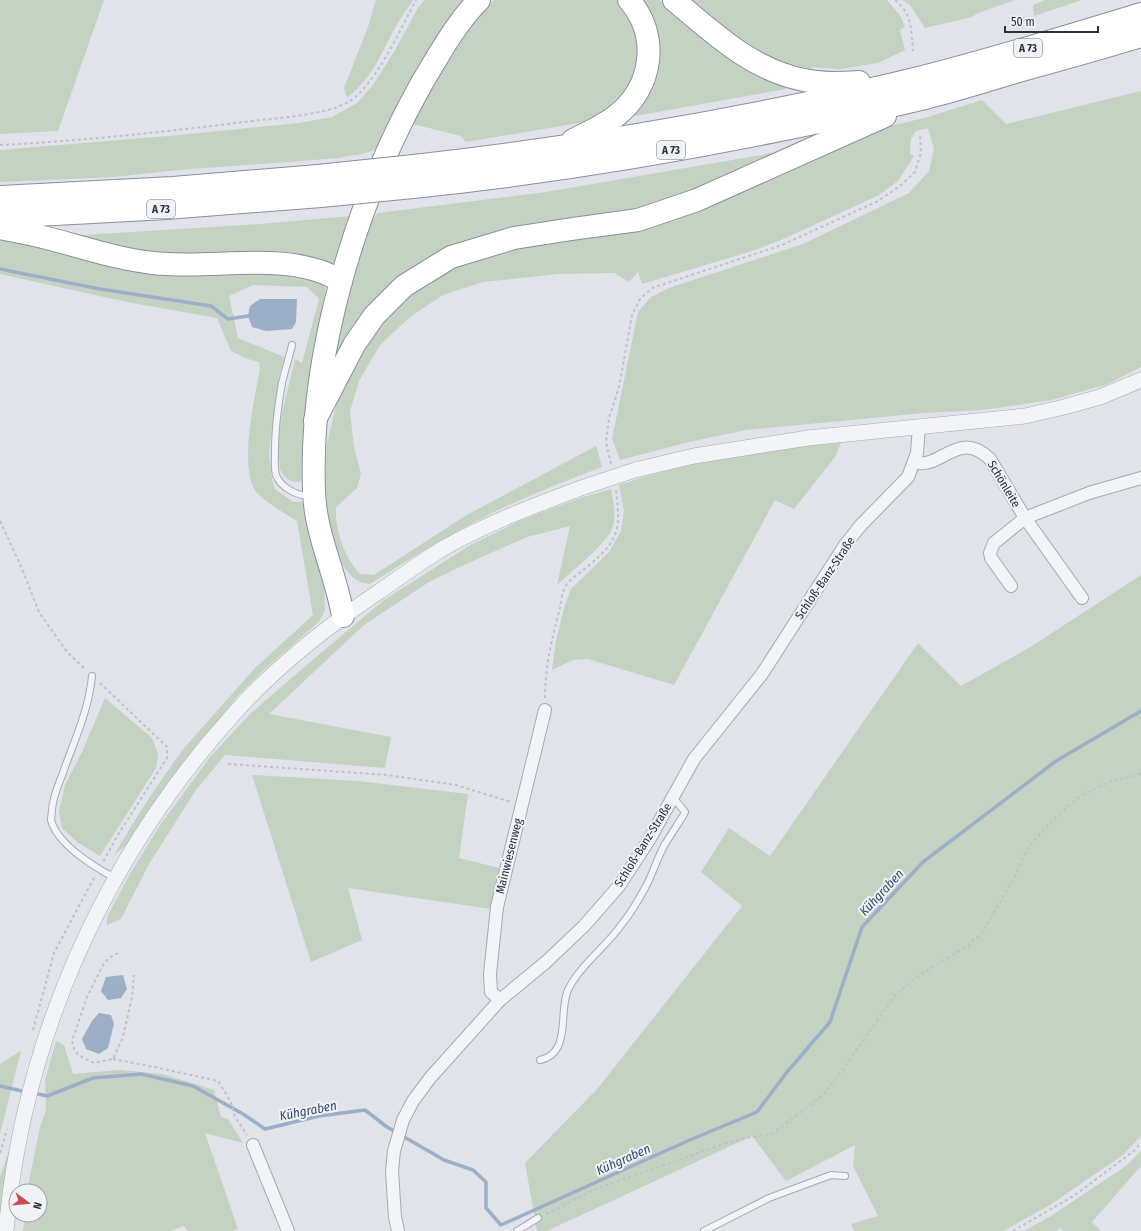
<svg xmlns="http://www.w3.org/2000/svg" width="1141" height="1231" viewBox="0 0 1141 1231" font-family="'Fira Sans Condensed',sans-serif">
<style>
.green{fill:#c4d2c2}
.water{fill:#9daec7}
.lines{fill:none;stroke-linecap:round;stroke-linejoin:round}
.stream{stroke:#9daec7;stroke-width:3.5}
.service-casing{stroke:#a5aab3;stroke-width:8}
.minor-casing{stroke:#a5aab3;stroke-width:14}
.tertiary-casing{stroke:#a5aab3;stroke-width:16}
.motorway-casing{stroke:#888f9f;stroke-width:24}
.path{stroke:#bec1c7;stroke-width:2;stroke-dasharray:3 3;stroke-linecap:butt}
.service{stroke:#f3f4f7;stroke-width:6}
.minor{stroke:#f3f4f7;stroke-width:12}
.tertiary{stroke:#f3f4f7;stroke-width:15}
.motorway{stroke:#fff;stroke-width:22}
.tertiary-bridge-casing{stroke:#a5aab3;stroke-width:16;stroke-linecap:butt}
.motorway-bridge-casing{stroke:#888f9f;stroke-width:24;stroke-linecap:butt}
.tertiary-bridge{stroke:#f3f4f7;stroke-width:15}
.motorway-bridge{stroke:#fff;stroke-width:22}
.labels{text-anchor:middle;stroke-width:4;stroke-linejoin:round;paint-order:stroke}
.shield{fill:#f0f2f6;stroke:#656a77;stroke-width:1}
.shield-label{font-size:11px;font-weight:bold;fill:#293040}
.street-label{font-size:12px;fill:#293040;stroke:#f0f2f6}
.water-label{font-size:13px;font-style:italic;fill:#354b72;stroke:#f0f2f6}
</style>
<rect width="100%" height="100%" fill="#e0e3e9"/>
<!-- green -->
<g class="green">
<polygon points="0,0 104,0 58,131 0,134"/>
<path d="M376,0H413C407,9 400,18 395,28C380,56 372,78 347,98L344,88L368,27Z"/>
<path d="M424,0H465C439,39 412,77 391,119C388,126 381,145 375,149C366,156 352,154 340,158L179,170L114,177L0,182V150L179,135L299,123L332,117L357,103L373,85L394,52L418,8Z"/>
<path d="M494,0H619L635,25L639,57L632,83L609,110L597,117L579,123L466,142L461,136L413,124C434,82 459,32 494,0Z"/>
<path d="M641,0H659L661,1L711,42L787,85L786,89L635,116C635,106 645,99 650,91C659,74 662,49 655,31C651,20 645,10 641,0Z"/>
<polygon points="690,0 887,0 901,17 905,27 900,30 905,50 878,63 840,69 810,67 816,70 773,60 734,35"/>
<polygon points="902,0 1015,0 978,13 972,17 925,28 910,5"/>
<polygon points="1045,0 1082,0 1034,16 1033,5"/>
<path d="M1141,91V367L1108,384L1052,400L983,410L924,413L746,430L689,442L620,460L612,439L638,312L651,297L669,288L803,244L909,193L929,171L934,149L928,128L916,131L911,139L910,154L914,156L898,181L879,195L840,213L781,240L749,252L642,284L638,272L629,282L614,273L559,274L483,282L443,295L410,317L380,345L359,381L350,411L354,447L361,474L357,488L336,507C335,530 344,557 360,574L374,575L465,516L596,446L602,467C563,482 524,497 486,516C446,536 408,560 370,584L360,582L352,577L342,564L328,522L325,476L327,444L338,397L356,358L379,325L405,299L429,279L461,261L557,237L886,127L928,117L982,100L1006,124Z"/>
<path d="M784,151L689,193L645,206L453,249L333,363C341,328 349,292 360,258C364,243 367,223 378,213L546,192Z"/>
<polygon points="351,216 335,268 173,257 85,240 83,235 260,224"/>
<path d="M0,240L22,242L224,273L288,274L319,281L326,288L318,331L310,385L304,481C294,483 285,481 281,471C279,468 280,463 279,459C276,425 288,391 295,359L302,363L319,299L307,287L253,285L229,296L238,338L284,357L279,377L269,454L272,479L275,489L293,502H303L307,509L324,588L325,610L319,622L268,666L237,697L197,747L131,841L114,855C136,818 159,781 185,747L255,668L313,615L297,521C287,515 260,499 255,490C239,464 255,398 260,368L259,362L248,359L231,351L217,318L127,302L0,274Z"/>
<path d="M841,443L835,457L794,509L775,500L674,685L588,659L573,660L552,670L556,641L564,608L571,589L609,552L621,531L624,511L619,485C691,461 766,449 841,443Z"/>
<path d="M611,489C613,501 617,518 612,529C604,546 571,572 557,585L570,526L527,537L464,565L429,582L364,625L269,714L391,737L385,768L225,755L196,790L149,864L121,919L107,925V917L130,874L160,825L211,756L251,713L309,663L384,600L472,544L524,519L583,497Z"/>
<polygon points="1141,575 1141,1136 1123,1155 1050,1205 1003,1231 854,1231 851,1224 878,1216 853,1166 855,1145 786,1181 752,1136 547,1231 537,1231 525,1163 598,1088 742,906 701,872 729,828 770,856 918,643 961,686 1032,646"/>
<polygon points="105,698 152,738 158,754 156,768 100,856 77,842 62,828 59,812 65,785 82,752"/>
<polygon points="252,775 358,781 468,794 459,858 499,868 491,909 348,888 362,940 311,962"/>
<polygon points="56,1041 64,1045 73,1074 120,1070 163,1074 214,1090 221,1117 228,1119 243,1143 205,1133 238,1229 232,1231 188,1231 184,1226 170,1231 23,1231 25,1215 40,1215 40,1191 27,1191 40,1127 46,1110 45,1080"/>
<polygon points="21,1051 0,1134 0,1064"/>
<polygon points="10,1148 0,1213 0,1177"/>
<polygon points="1141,1151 1141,1166 1092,1222 1101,1231 1064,1231 1059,1228 1057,1231 1024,1231 1051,1216 1126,1166"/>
</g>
<!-- water -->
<g class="water">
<polygon points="260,299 297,299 296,322 292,329 266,331 252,327 248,316 250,306"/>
<polygon points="123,975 127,989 121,998 108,1000 101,991 106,977"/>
<polygon points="99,1013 111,1015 114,1024 108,1048 99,1054 86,1049 82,1039 92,1021"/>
</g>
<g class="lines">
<!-- stream -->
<g class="stream">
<polyline points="0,269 100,289 211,306 228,319 248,316"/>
<polyline points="0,1086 26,1092"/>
<polyline points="34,1093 47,1096 93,1078 141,1074 193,1086 243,1114 265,1129 319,1116 365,1110 387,1127 444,1160 473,1170 486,1182 486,1208 501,1225 692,1139 757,1112 787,1072 830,1022 862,927 923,862 1056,761 1141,711"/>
</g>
<defs>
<g id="service">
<path d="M292,345C289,358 285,370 282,383C278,406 275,428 275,450C275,457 274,468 276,475C281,488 297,496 311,496"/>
<path d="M92,676C89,708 76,737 65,767C60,783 53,793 52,810C52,813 51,817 51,820C57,844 94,867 115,878"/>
<path d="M540,1060C572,1053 558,1012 568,990C580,965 607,946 622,924C631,913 638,901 645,888C653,874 657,858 665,844C671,835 677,825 683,816L685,812L672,796"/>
<polyline points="517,1231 538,1218"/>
<polyline points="704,1231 769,1198 831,1175 845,1176"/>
</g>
<g id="minor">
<path d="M914,462C941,471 957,428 990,459L1025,518L1082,598"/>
<polyline points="1011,586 991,558 990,553 994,543 1025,518 1089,493 1141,478"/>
<polyline points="500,1000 491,992 490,974 497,907 545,710"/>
<polyline points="253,1145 288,1231"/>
<polyline points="398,1231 395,1217 392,1171 394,1151 403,1120 413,1101 430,1078 500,1000 546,962 584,926 619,886 649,840 694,759 762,674 845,545 861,525 908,477 917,453 919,426"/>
</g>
<g id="tertiary">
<polyline points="635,470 694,456 808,438 1025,416 1064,407 1100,397 1141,380"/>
<path d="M6,1231C23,1040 103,860 231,717C274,668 326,627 380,591C400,577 421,562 442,549C487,523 536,505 584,487"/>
</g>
<g id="motorway">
<path d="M674,0C713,33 752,70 804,80C822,84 841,83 859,82"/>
<path d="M573,140C587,133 603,126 616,116C653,87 660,36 629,0"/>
<path d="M414,166C554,150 693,128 831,98C859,92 887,86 915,79C991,60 1066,37 1141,14"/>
<path d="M413,187C586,169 757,138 925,98C962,89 997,77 1033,67C1069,57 1105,47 1141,36"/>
<polyline points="0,197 173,188 318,176"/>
<polyline points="0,217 166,208 321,196"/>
<path d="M0,228C16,231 32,234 47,238C82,247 117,259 153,263C205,269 267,255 316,270C325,272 333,277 341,281"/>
<polyline points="315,420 354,345 374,316 404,286 451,257 514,238 572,229 638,220 697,200 885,116"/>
<path d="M343,616C336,574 315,534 314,491C309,354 356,200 423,81C440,53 456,23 479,0"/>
</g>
</defs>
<!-- service casing -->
<use href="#service" class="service-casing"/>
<!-- minor casing -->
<use href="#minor" class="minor-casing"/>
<!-- tertiary casing -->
<use href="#tertiary" class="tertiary-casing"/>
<!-- motorway casing -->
<use href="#motorway" class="motorway-casing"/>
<!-- path -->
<g class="path">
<path d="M895,0C913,15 911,30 913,51"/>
<path d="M0,145C81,141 163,132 244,122C273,118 326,116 350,101C376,84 401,28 416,0"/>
<polyline points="611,464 606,442 609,418 619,387 632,315 640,299 652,288 782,245 878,201 900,186 915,172 921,153 920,133"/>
<polyline points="0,521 20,564 39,612 67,652 86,670"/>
<polyline points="100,683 167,747 167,758 119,833 103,862"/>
<path d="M545,698C545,668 552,637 560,608C561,602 562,593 565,587C570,579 580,573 587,567C619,541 621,529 616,490"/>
<polyline points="228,764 387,775 456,785 511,802"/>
<polyline points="118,953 111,957 104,963 87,997 72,1041 74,1049 78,1055 94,1063 113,1059 123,1037 132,997 134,975"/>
<polyline points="33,1030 54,953 95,876"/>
<polyline points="113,1059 159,1068 218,1081 231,1102 235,1117 247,1135"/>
<polyline points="0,1153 7,1129"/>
<polyline points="546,1214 593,1190 712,1148 740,1139 772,1134 821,1097 842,1071 894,996 917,977 967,946 982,933 1015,876 1028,847 1056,817 1080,796 1109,782 1141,774"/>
<polyline points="1013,1231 1075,1195 1135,1150 1141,1143"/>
</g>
<!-- service -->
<use href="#service" class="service"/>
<!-- minor -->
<use href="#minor" class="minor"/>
<!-- tertiary -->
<use href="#tertiary" class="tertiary"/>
<!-- motorway -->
<use href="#motorway" class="motorway"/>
<defs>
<polyline id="tertiary-bridge" points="584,487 635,470"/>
<g id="motorway-bridge">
<polyline points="318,176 414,166"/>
<polyline points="321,196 413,187"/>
</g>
</defs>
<!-- tertiary-bridge casing -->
<use href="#tertiary-bridge" class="tertiary-bridge-casing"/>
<!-- motorway-bridge casing -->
<use href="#motorway-bridge" class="motorway-bridge-casing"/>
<!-- tertiary-bridge -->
<use href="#tertiary-bridge" class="tertiary-bridge"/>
<!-- motorway-bridge -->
<use href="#motorway-bridge" class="motorway-bridge"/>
</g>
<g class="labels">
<!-- shield labels -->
<g class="shield">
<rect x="1014" y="39" width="28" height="18" rx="3"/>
<rect x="657" y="141" width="28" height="18" rx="3"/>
<rect x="147" y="200" width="28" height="18" rx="3"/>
</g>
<g class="shield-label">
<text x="1028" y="52">A 73</text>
<text x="671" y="154">A 73</text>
<text x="161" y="213">A 73</text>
</g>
<!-- street labels -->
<g class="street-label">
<text transform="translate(1004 484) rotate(59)" y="4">Schönleite</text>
<text transform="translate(825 578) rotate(-56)" y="4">Schloß-Banz-Straße</text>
<text transform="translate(643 845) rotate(-58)" y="4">Schloß-Banz-Straße</text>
<text transform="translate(509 856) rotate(-76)" y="4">Mainwiesenweg</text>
</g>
<!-- water labels -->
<g class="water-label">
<text transform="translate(881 892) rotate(-47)" y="5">Kühgraben</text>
<text transform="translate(308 1110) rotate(-11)" y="5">Kühgraben</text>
<text transform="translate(623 1159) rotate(-24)" y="5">Kühgraben</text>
</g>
</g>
<!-- north arrow -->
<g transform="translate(28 1203) rotate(106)"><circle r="19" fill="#f0f2f6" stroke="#a0a4ad"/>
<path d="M0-3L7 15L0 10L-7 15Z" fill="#c94a51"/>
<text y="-6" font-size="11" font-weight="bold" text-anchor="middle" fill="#293040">N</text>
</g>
<!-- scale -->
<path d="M1005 26v6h93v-6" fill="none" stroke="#293040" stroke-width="2"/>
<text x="1011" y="26" font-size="12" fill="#293040" stroke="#f0f2f6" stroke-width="3" paint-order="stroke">50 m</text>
</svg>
